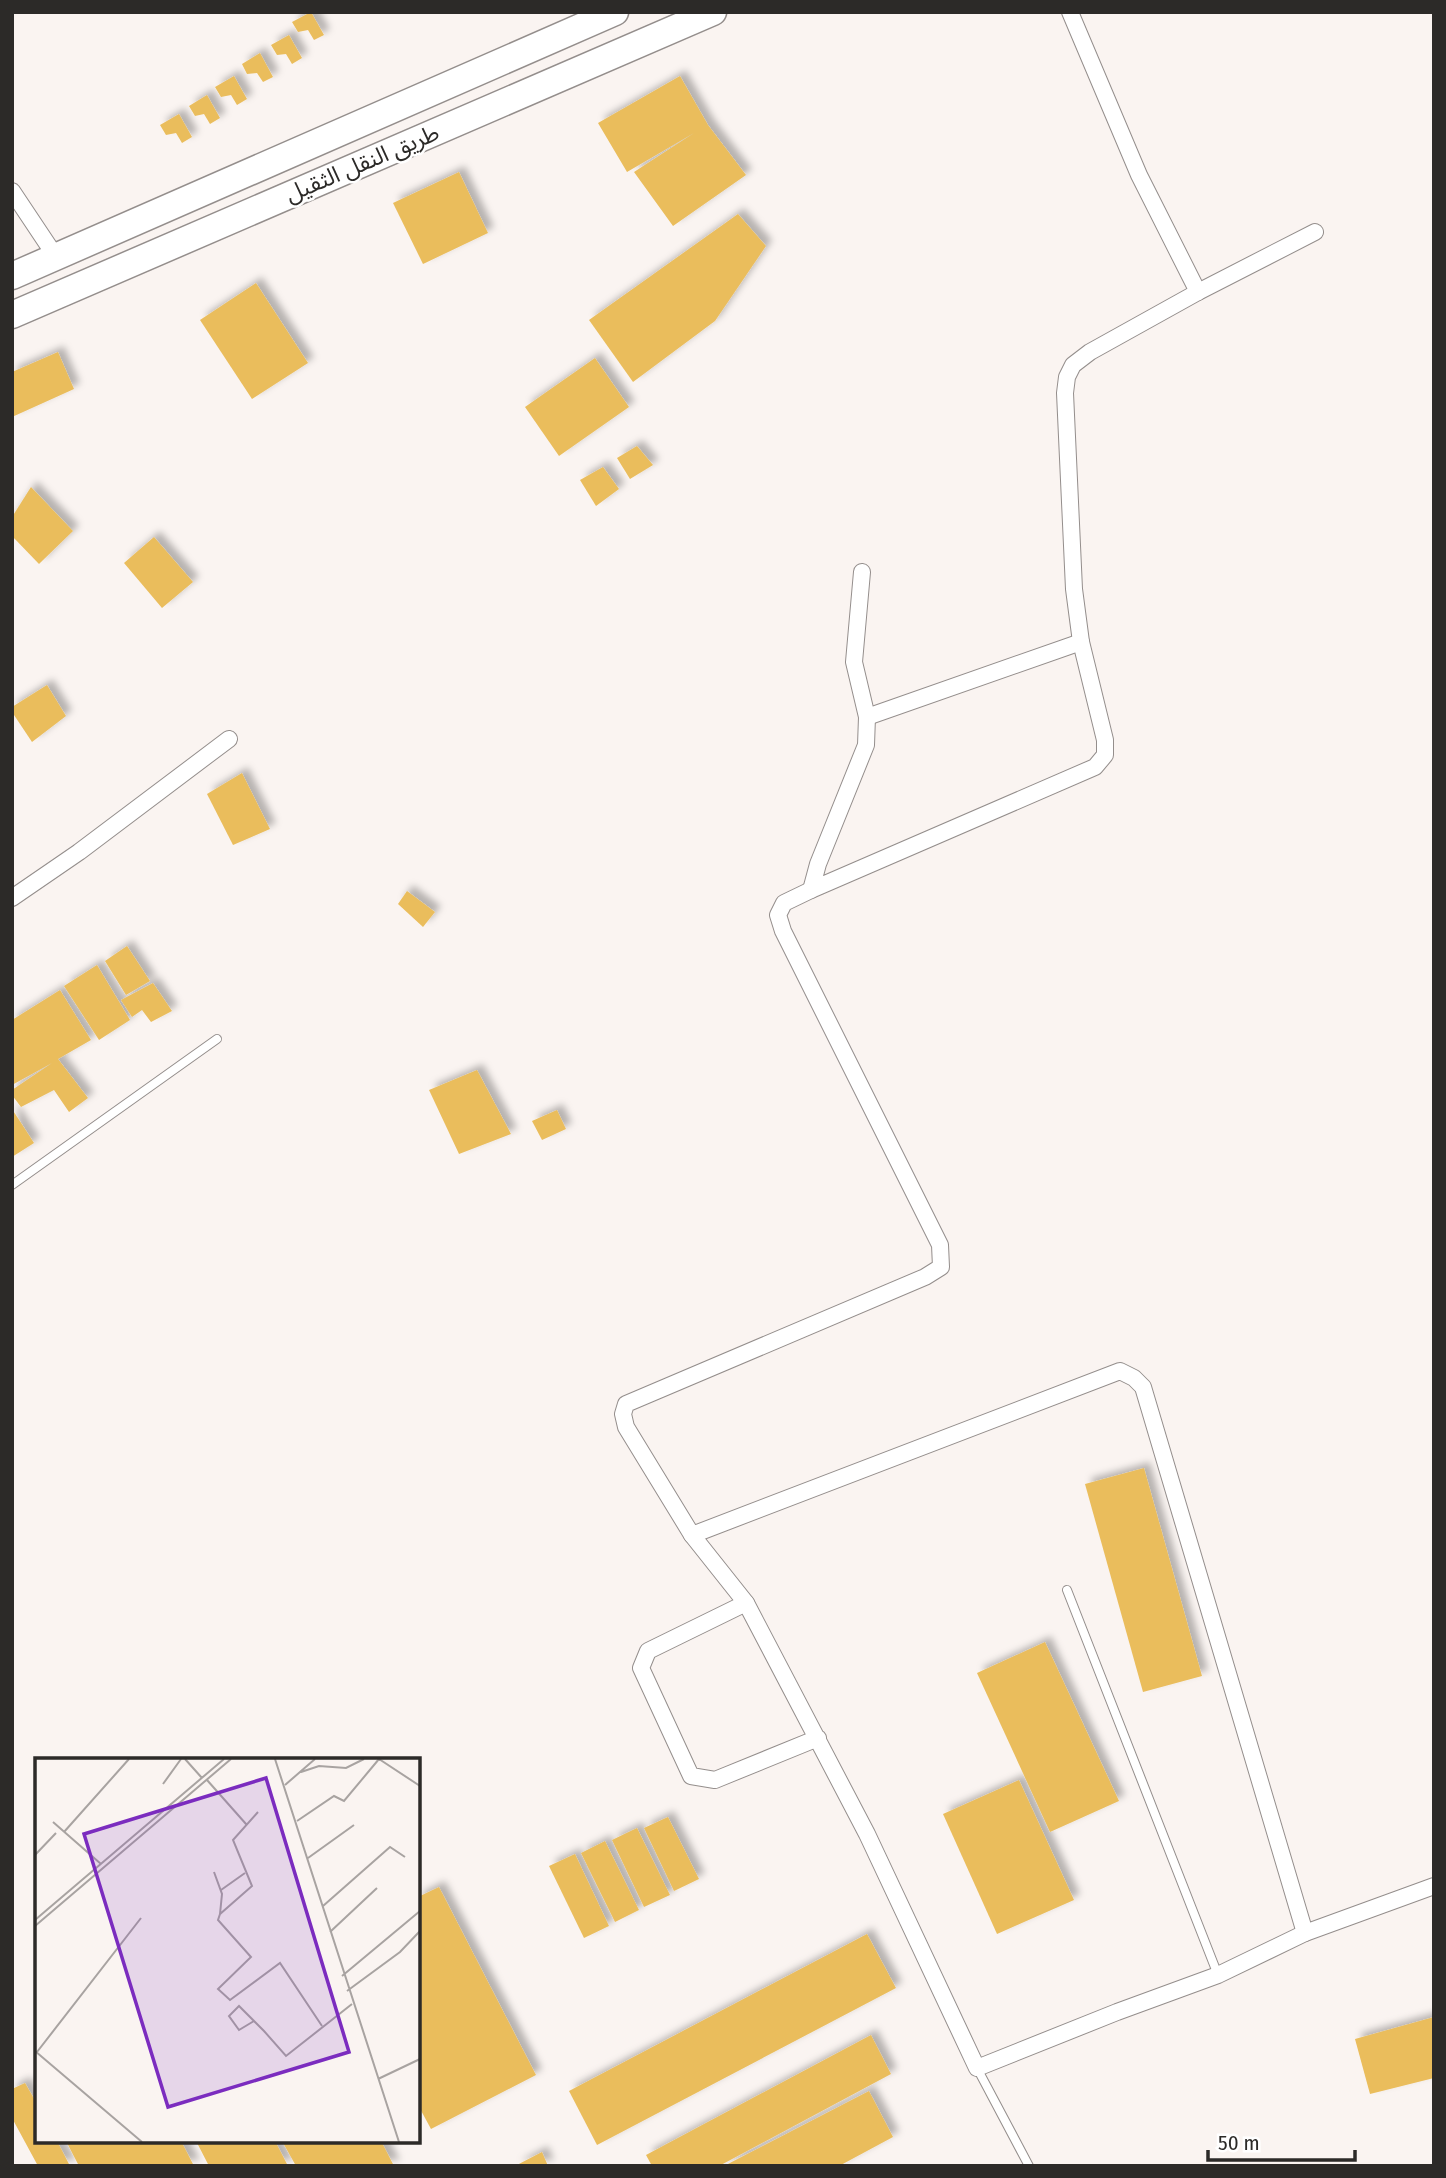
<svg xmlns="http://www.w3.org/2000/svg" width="1446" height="2178" viewBox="0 0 1446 2178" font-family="'Fira Sans Condensed','Noto Sans Arabic',sans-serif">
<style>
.building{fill:#eabd5c;filter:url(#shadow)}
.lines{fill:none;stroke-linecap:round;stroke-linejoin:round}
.service-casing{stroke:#948e8c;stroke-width:10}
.minor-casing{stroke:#948e8c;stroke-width:18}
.trunk-casing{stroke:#948e8c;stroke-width:29}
.service{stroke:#fff;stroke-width:8}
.minor{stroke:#fff;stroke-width:16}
.trunk{stroke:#fff;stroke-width:26}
.labels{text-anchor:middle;stroke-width:5;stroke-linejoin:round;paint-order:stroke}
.street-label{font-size:23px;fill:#2c2a28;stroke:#fff}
.inset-road{fill:none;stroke:#a8a3a1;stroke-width:2}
.view{fill:#7b2cbf;fill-opacity:0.15;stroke:#7b2cbf;stroke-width:3.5}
.inset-edge{fill:none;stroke:#2c2a28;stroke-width:3.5}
</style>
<defs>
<filter id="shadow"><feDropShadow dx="6" dy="-6" stdDeviation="3.5" flood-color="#0004"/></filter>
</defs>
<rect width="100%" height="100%" fill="#faf4f1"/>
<!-- building -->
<g class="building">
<polygon points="311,12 324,35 314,40 308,30 298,32 292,22"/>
<polygon points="289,35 302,58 292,64 286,54 277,55 271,45"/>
<polygon points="260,53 273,77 263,82 257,73 247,74 242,64"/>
<polygon points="234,76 247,99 237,105 231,95 221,97 215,87"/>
<polygon points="680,76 708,125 746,175 673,226 634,172 694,133 627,172 598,123"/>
<polygon points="207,95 220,118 210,124 204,114 195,116 189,106"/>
<polygon points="179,114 192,137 182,143 176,133 166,135 160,125"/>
<polygon points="459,172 488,233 423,264 393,203"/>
<polygon points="738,214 766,246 715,321 633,382 589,320"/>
<polygon points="256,283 308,363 252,399 200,320"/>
<polygon points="58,352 74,389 12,417 12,372"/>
<polygon points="595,358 629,407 559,456 525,407"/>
<polygon points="637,446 653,465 630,479 617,458"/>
<polygon points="603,467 619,489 596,506 580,480"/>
<polygon points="31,487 73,531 39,564 12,536 12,517"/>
<polygon points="154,537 193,582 162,608 124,563"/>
<polygon points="47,685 66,716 32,742 12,712 12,707"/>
<polygon points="242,773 270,829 233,845 207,794"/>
<polygon points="407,891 435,912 423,927 398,904"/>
<polygon points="127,946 150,981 126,995 105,961"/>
<polygon points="97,965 130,1020 99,1040 64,986"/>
<polygon points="153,983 172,1011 151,1022 142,1010 132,1017 121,1000"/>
<polygon points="60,990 91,1040 58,1059 88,1098 69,1112 54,1090 21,1107 12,1095 12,1090 52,1063 12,1085 12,1020"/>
<polygon points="477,1070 511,1134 459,1154 429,1090"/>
<polygon points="12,1109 34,1143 12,1157"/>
<polygon points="557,1110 566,1129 542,1140 532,1121"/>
<polygon points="1144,1468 1202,1676 1143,1692 1085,1484"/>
<polygon points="1045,1642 1119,1801 1050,1832 977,1673"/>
<polygon points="1019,1780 1074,1900 997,1934 943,1814"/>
<polygon points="668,1817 699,1879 674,1891 644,1828"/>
<polygon points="637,1828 670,1895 644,1907 612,1840"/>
<polygon points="605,1841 639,1910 615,1922 581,1853"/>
<polygon points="575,1854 609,1926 584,1938 549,1866"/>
<polygon points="439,1887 536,2075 431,2129 418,2105 418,1897"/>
<polygon points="867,1934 896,1988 597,2145 569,2091"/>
<polygon points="1434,2017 1434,2078 1370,2094 1355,2039"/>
<polygon points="871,2035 891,2074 719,2166 652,2166 646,2155"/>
<polygon points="25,2083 37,2104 37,2141 57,2141 70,2166 38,2166 12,2118 12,2089"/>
<polygon points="869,2091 893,2137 839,2166 724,2166"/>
<polygon points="66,2141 181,2141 194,2166 79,2166"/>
<polygon points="196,2141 275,2141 288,2166 209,2166"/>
<polygon points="282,2141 381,2141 394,2166 296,2166"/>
<polygon points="542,2152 548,2166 515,2166"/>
</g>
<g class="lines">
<defs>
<g id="service">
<polyline points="12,1185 217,1039"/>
<polyline points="1067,1590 1218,1975"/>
<polyline points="977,2068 1029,2166"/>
</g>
<g id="minor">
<polyline points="1070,12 1139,175 1198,292"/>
<polyline points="12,191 56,257"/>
<polyline points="862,572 854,662 867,717 866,745 818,864 811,890 1095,767 1105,755 1105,740 1081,642 1074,589 1065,393 1067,377 1073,365 1090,352 1198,292 1315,232"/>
<polyline points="867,717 1081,642"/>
<polyline points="811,890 784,903 778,915 783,931 940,1245 941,1267 925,1277 626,1404 623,1414 626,1427 692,1535 1120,1371 1134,1378 1143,1387 1305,1933"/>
<polyline points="12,898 79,852 229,739"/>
<polyline points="692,1535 746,1603"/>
<polyline points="818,1738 715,1780 691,1776 641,1668 648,1651 746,1603 867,1834 977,2068 1117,2012 1218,1975 1305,1933 1434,1886"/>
</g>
<g id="trunk">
<polyline points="12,276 615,12"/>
<polyline points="12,315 713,12"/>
</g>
</defs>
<!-- service casing -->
<use href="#service" class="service-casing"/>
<!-- minor casing -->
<use href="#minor" class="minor-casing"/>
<!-- trunk casing -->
<use href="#trunk" class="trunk-casing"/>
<!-- service -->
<use href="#service" class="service"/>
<!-- minor -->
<use href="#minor" class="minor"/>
<!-- trunk -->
<use href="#trunk" class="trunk"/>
</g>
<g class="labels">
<!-- street labels -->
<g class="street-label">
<text transform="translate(362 163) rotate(-23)" y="8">طريق النقل الثقيل</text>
</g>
</g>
<!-- overview -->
<g transform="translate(35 1758)">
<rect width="385" height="385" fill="#faf4f1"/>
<path class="inset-road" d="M150,1L167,20M240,1L364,384M344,1L385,28M266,14L284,8L311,10L329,1M172,22L211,66M128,26L146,1M250,27L280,1M262,63L299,38L309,43L344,1M18,64L66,106M29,74L94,1M0,97L21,75M273,100L319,67M179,114L187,136L185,156L217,128L198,82L223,54M186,132L210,115M288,148L355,89L370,99M185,156L183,162L216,199L183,231L195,242L245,205L287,268M0,162L189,1M0,168L196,1M295,174L342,130M307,218L385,153M312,233L365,194L385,173M219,263L204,272L194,258L204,248L229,273L251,298L317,246M0,293L107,384M2,294L106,160M343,321L385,301"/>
<path class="view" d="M231,20L314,294L133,349L49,76Z"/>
<rect width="385" height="385" class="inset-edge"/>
</g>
<!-- border -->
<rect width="1446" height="2178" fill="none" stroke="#2c2a28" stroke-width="28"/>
<!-- scale -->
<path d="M1208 2150v10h147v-10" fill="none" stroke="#2c2a28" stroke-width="3.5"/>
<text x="1218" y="2150" font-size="21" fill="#2c2a28" stroke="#ffffff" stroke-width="5" paint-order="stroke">50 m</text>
</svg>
